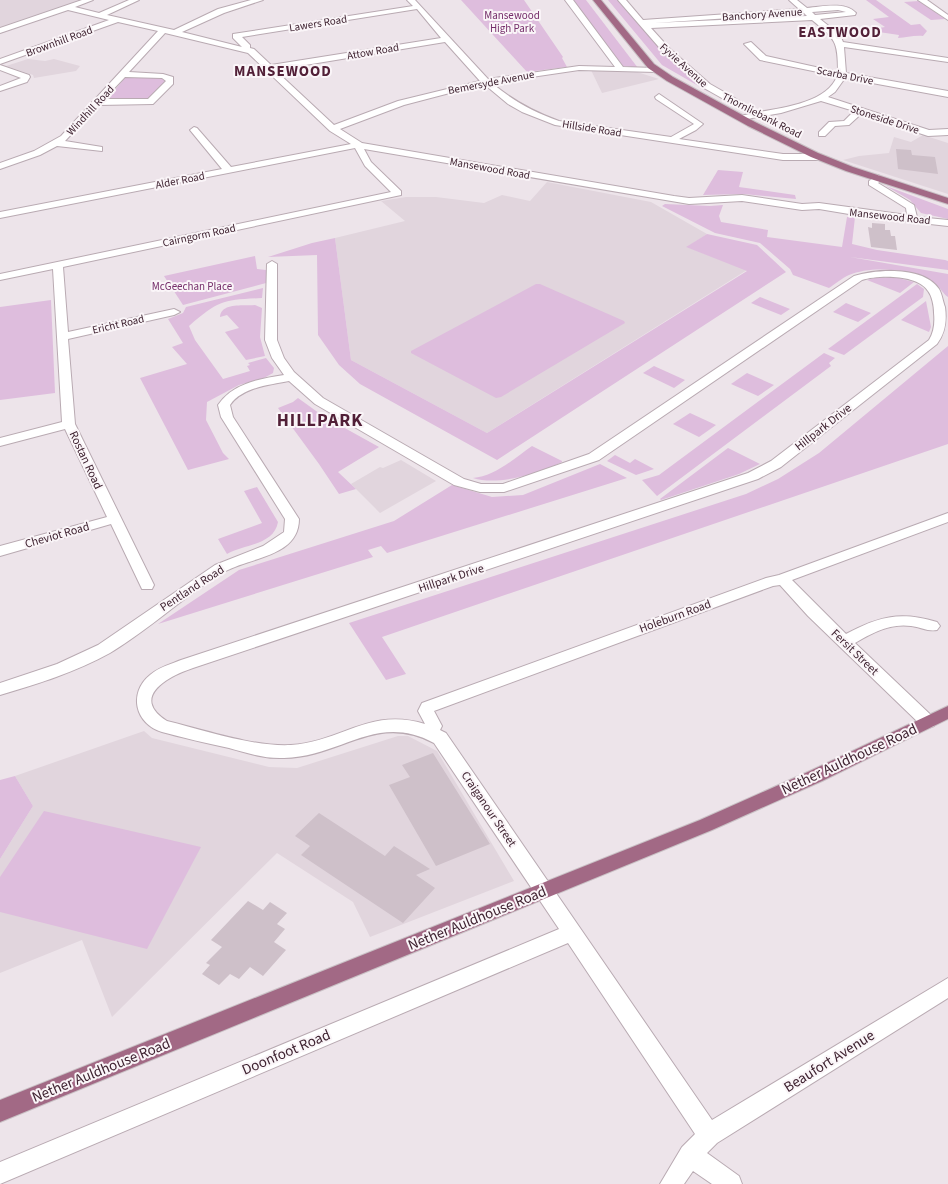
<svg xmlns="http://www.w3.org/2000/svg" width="948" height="1184" viewBox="0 0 948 1184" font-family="'Source Sans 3',sans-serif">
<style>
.built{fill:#e1d5dd}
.green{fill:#debddd}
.building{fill:#cec0c9}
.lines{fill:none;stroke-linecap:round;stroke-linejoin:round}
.minor-casing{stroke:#b9aab2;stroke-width:2}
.major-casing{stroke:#c9c1c5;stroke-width:2}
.minor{fill:#fff;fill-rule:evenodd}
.major{fill:#a26985;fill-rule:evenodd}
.labels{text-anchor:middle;stroke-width:4;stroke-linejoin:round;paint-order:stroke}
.far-street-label{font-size:11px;fill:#3f2331;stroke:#faf5f8}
.far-park-label{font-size:11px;fill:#752e6a;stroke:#faf5f8}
.street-label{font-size:12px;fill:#3f2331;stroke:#faf5f8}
.far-district-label{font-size:15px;font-weight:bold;letter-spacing:1px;fill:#511f37;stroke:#faf5f8}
.near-street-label{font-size:15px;fill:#3f2331;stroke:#faf5f8}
.district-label{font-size:18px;font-weight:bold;letter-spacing:1px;fill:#511f37;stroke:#faf5f8}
</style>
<rect width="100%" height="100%" fill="#ede4ea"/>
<!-- built -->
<g class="built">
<polygon points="0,0 82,0 0,28"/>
<polygon points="28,59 45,61 54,59 80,66 76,71 34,78 33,75 6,66"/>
<polygon points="591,70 637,72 659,79 602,93"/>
<polygon points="923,135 948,143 948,194 843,160 859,156 889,153 894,137 911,142"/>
<polygon points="547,182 651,202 707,234 687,247 747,270 487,433 351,360 335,238 405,221 381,201 406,197 436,197 484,203 502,195 530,201"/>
<polygon points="401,460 436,481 380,513 351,484 380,467 383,468"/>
<polygon points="144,731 152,738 269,767 297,768 398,736 408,736 437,751 514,881 370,937 353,902 277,853 112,1017 82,940 0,973 0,859 33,806 15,776"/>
</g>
<!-- green -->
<g class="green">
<polygon points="461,0 524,0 563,57 562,58 567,67 527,72"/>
<polygon points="572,0 586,0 638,68 623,66"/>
<polygon points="608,0 619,0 671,59 709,92 662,65"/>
<path d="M866,0H876L911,25L920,24L927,31L923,36C914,35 906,38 898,38L899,35L872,31L873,29L885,27L873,19L889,17Z"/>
<polygon points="919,1 945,19 931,20 904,2"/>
<polygon points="130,77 159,77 165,81 147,100 107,99 125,78"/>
<polygon points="718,170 743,172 739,187 795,195 796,199 744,194 703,195"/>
<polygon points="886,186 948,209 948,219 921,213 910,200"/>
<path d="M665,204L710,206L723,205L719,216L721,222L768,230L767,237L842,247L847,217H855L852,244L877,250L945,260L948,261V270L850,257L948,274V297C943,294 941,288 935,284C914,269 873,265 849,275C842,278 835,284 829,288L793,275L790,269L760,243L715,233L662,206Z"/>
<polygon points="707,234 757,245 786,272 497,460 360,384 339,365 318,335 317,255 268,257 312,243 335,238 351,360 487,433 747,271 686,247"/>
<polygon points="255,256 257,269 266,270 266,283 183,305 164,276"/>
<polygon points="894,277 914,282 900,293 867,280 874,278"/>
<polygon points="536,284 540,284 624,321 625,323 501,397 496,398 411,353 411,351"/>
<polygon points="917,284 924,289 923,297 844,355 828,349"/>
<path d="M263,288L262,298C223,300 219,300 189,326L195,340L223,379L250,371L247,366L250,365L248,363L266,358L274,368L273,373L264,378L239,385L207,402L206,420L223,453L229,459L188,470L140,378L187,364L172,347L183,343L168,319L183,313L186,307Z"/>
<polygon points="760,297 790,309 781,315 751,303"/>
<polygon points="51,300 55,393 0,400 0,307"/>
<polygon points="926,301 931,327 929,332 901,320"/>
<polygon points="846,303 871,313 858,322 833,312"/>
<path d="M255,305L262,308L260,337L265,356L246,360L225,332L239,328L227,315L220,317C221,302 244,306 255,305Z"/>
<polygon points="948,346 948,444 382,637 406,674 386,680 349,623 746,494 778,479 819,453"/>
<polygon points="824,353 835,358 829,363 831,366 657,496 642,480 659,475"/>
<polygon points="654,366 685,380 674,388 643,373"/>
<polygon points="747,373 774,385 758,396 731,384"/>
<polygon points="298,398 323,416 379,447 338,472 356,489 339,494 319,464 278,408 293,402"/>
<polygon points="690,413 716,425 699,437 673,424"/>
<path d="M532,446L562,461V462C537,474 498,486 473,478C494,477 515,458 532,446Z"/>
<polygon points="728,448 760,464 739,474 661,500 660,499"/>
<polygon points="615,455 630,463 635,459 654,469 636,475 607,461"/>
<polygon points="600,464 627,478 387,553 381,546 368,550 373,557 158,624 239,570 394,521 452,485 492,497 523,495"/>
<path d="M257,487L278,522C274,545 245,544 227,554L218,539L262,523L244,491Z"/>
<polygon points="15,776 33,806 0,859 0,780"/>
<polygon points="44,811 201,847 147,949 0,912 0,877"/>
</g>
<!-- building -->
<g class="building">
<polygon points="896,149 911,150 912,155 935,157 938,174 898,169"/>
<polygon points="872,223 885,224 885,230 890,230 891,236 895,236 897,250 871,247 868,227 872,228"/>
<polygon points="433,753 490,844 436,866 389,785 410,777 402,765"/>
<polygon points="319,813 385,856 394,846 430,869 416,875 435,888 403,923 301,855 310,846 295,836"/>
<polygon points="248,901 263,910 270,902 287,913 277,924 285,929 274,942 286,950 263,976 250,967 239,979 230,974 219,985 202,974 210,965 206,963 222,947 211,940"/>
</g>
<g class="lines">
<defs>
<g id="minor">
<path d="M82,0H93L75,7L99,13L129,0H139L107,15L174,30L218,9L251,0H263L224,13L182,32L242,47L233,38V34L413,6L407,0H415L488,79L579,66L615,67L565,0H573L623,67L656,68L660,70L656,72L579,70L492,83C513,101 534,112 559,121L671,137L694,124L656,99L655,97L659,94L703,124L696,130L679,139L783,154H820L825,157L820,160H783L555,125L522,112L508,104L484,84L404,105L340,129L362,143L674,196L689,198L742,195L802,204L819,203L907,215L906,208L869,185V181L878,175L883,178L878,183L914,205L917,217L948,220V226L867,217L819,209L802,210L742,201L689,204L364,149L371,162L401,191V195L63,267L68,332L174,309L180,312L174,315L68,339L75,424L154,585L152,589H142L111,524L0,556V546L107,517L65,429L0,446V438L62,422L53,269L0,280V274L391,192L365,166L355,148L0,218V212L222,169L190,130L194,127L197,128L231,167L351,144L330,131L248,53L165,33L129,72L163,74L173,77V84L153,104L99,105L65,141L102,147V151L57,146L40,155L0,169V163L34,151L61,136L158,31L118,22L0,64V59L109,20L68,10L0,33V28ZM417,9L441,38L271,65L254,49L250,48V45L242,37ZM445,42L480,81L398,101L334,125L275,70ZM125,77L162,78L166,81L148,99H104Z"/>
<path d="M618,0H626L643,20L799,9L789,0H797L807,8C821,7 845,1 856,13L855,15L820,19L840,35L843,42L948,58V62L844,47L846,73L948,91V97L845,78L835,92L828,97L929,130L948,129V135L928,136L861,114L849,125L835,126L825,136H819V132L829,122L844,121L854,111L821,101L781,113L740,120V116L750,114L704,88L664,53ZM838,10L846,12L815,15L812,12ZM804,13L807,16L654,23ZM812,20C835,39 838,40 838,72L766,56L751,42L744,44L760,60L837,76C828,102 783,108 759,112L710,84L670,49L651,28Z"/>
<polygon points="918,0 927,0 948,15 948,20"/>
<polygon points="0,65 29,75 30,77 27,82 0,91 0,86 21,78 0,70"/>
<path d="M272,261L277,264V340L284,358L294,372L323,398L464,479L481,484H503L589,454L854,276C877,269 924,266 939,289C942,294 943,302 945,307C947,322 945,333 937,344L781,467L758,479L193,668C169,676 129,697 167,721C204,730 253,747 291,745C342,742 369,707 425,724L418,711L422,703L766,578L779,575L948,513V522L792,580L846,634C879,616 901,611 937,622L940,626L937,630C929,632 920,627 911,626C890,623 872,633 855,643L934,718L936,722L934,726L928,728L922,726L808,616L780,585L773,586L434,711L442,726L440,730L446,733L712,1120L948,978V998L717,1143L707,1153L739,1176L742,1184H712L693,1171L684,1184H660L682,1147L695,1134L568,943L0,1184V1162L559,929L434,743C376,712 342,757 284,758C265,759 247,753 229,748C206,743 184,738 162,732C135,724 128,693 150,675C159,667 171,664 181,660L748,473L771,461L929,340C934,332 935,323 934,313C934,306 932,296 928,291C917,274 878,275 862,280L599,460L504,492H480L454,485L315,404L289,381C270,385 242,387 230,405L233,417L299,519C299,557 250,557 224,572C184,596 150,629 110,653C76,672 37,684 0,695V683L57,664L98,645L215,565L263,546L284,532L285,519L221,417L218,405C233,383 259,379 284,375L272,358L265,340L267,264Z"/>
</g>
<g id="major">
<polygon points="593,0 601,0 654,64 673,77 755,122 818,153 853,167 948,198 948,204 846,171 811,157 748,126 667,81 648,68"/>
<polygon points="948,706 948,719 822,781 712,830 0,1122 0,1100 700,820 810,771"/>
</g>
</defs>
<!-- minor casing -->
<use href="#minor" class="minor-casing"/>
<!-- major casing -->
<use href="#major" class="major-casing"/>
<!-- minor -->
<use href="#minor" class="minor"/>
<!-- major -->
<use href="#major" class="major"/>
</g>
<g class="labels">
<!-- far-street labels -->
<g class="far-street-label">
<text transform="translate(762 14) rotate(-4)" y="4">Banchory Avenue</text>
<text transform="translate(318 23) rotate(-9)" y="4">Lawers Road</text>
<text transform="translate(59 41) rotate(-20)" y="4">Brownhill Road</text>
<text transform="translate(373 51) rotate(-10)" y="4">Attow Road</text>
<text transform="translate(684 65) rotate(42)" y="4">Fyvie Avenue</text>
<text transform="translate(845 75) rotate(11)" y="4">Scarba Drive</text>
<text transform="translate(491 82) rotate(-11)" y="4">Bemersyde Avenue</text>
<text transform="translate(90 110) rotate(-47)" y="4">Windhill Road</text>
<text transform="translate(762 115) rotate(27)" y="4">Thornliebank Road</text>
<text transform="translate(885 119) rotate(18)" y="4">Stoneside Drive</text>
<text transform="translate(592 128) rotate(9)" y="4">Hillside Road</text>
<text transform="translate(490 168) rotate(10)" y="4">Mansewood Road</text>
<text transform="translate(180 180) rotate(-11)" y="4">Alder Road</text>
<text transform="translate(890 216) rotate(6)" y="4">Mansewood Road</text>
<text transform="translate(199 235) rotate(-12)" y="4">Cairngorm Road</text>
<text transform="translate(118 324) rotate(-13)" y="4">Ericht Road</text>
</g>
<!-- far-park labels -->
<g class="far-park-label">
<text x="512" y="19">Mansewood<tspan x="512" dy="13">High Park</tspan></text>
<text x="192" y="290">McGeechan Place</text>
</g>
<!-- street labels -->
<g class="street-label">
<text transform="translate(823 427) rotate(-38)" y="4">Hillpark Drive</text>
<text transform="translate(86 460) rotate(65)" y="4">Rostan Road</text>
<text transform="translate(57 535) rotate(-16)" y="4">Cheviot Road</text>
<text transform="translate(451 578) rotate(-18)" y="4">Hillpark Drive</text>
<text transform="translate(192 588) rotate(-33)" y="4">Pentland Road</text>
<text transform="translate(675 616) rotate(-20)" y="4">Holeburn Road</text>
<text transform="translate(855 652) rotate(44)" y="4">Fersit Street</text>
<text transform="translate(489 809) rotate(56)" y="4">Craiganour Street</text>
</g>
<!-- far-district labels -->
<g class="far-district-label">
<text x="840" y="37">EASTWOOD</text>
<text x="283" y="76">MANSEWOOD</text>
</g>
<!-- near-street labels -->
<g class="near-street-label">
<text transform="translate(849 759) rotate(-25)" y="5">Nether Auldhouse Road</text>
<text transform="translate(477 918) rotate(-22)" y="5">Nether Auldhouse Road</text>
<text transform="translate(286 1052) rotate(-23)" y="5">Doonfoot Road</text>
<text transform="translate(829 1061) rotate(-32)" y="5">Beaufort Avenue</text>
<text transform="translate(101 1070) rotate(-22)" y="5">Nether Auldhouse Road</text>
</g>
<!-- district labels -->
<g class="district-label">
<text x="320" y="426">HILLPARK</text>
</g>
</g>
</svg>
